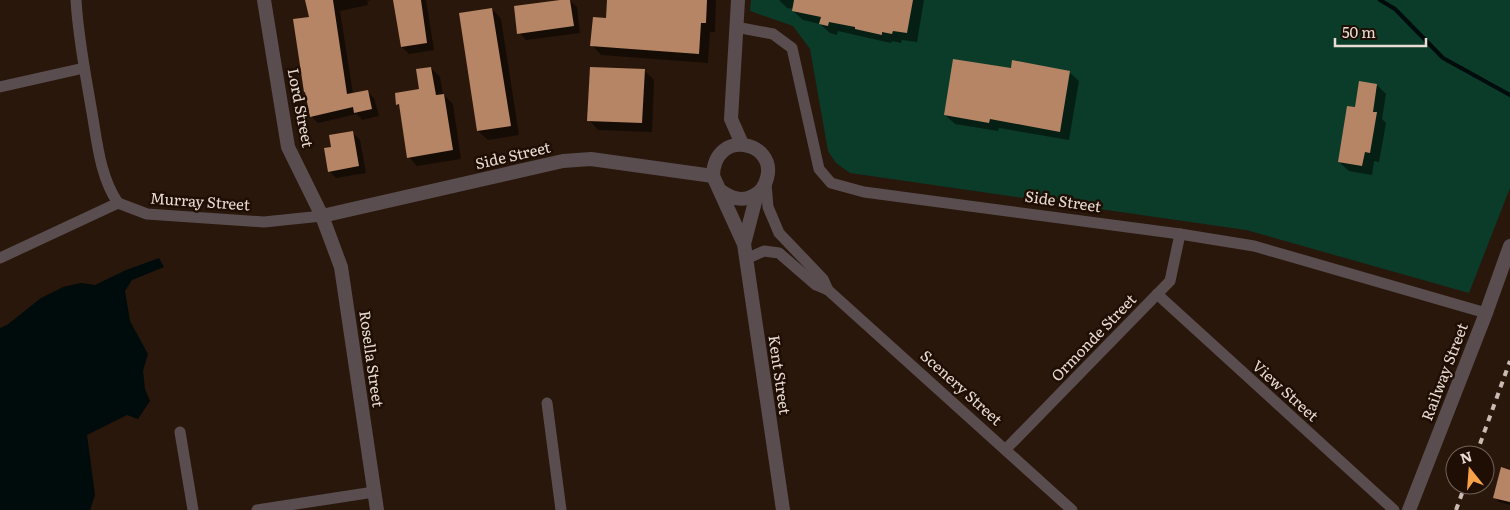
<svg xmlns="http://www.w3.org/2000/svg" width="1510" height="510" viewBox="0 0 1510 510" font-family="Literata,serif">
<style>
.green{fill:#0b3b29}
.water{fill:#000b0b}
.shadow{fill:#0007}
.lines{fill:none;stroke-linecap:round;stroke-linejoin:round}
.stream{stroke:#000b0b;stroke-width:4}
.building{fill:#b68565}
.minor{stroke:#594d4f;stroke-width:11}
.tertiary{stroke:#594d4f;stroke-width:14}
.rail{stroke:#c9bbb3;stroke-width:4;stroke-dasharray:6 6;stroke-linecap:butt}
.labels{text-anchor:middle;stroke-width:5;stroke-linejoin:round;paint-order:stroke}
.street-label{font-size:15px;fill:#e9dcd4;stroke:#1f0e04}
</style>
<rect width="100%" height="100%" fill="#29170b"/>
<!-- green -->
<polygon class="green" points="751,0 1510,0 1510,188 1469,293 1246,230 850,173 836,163 828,151 810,49 793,26 750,11"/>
<!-- water -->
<polygon class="water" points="159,258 164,267 132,280 125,291 130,321 148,354 143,371 145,389 150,401 138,419 127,415 87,435 95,495 90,510 0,510 0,328 7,325 41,298 63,287 81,283 95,285 126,270"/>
<!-- shadow -->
<g class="shadow">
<polygon points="306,0 372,0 367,1 368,5 340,11 353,94 367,91 374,98 379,116 362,120 357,114 318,123 311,116 310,18"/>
<polygon points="395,0 426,0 434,50 409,54 402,47"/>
<polygon points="569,0 577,7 580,33 526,40 519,33"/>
<polygon points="608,0 716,0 715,32 710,32 708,63 601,55 592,45 607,20"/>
<polygon points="779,0 924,0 917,42 902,40 901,43 892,41 891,43 838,31 837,35 830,33 820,24 803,20 793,11 794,9 787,8"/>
<polygon points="492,9 501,19 519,135 488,140 478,131"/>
<polygon points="431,68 440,77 443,95 444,95 453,104 461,159 417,166 409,157 401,107 398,104 421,90"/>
<polygon points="1012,69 1069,72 1079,81 1069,140 999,128 998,131 955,124 945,115"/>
<polygon points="644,70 654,80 652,132 598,130 589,120"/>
<polygon points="1377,85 1386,94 1382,119 1386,123 1379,162 1374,161 1372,175 1349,171 1339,162 1356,108"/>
<polygon points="352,132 360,140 366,173 336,178 329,171 332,148"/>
<polygon points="1510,471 1510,505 1499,502 1495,498"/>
</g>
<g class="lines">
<!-- stream -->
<polyline class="stream" points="1380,0 1395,9 1443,58 1510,95"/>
</g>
<!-- building -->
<g class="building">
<polygon points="305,0 333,0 347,94 368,90 372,109 354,113 353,107 310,117 305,92 304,92 293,19 309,17"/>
<polygon points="393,0 421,0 427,43 401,47"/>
<polygon points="560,0 570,0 574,26 517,34 514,6"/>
<polygon points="607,0 707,0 706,23 701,23 699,54 590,46 593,17 606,18"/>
<polygon points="794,0 913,0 907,33 893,31 892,34 882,32 882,35 855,29 855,27 829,22 828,26 819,24 821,17 792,11"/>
<polygon points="492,8 511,126 477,131 459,13"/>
<polygon points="953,59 1011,68 1012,60 1070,71 1060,132 990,119 989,123 944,115"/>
<polygon points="431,67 436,95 444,94 453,150 407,158 399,104 396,105 395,93 419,89 416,69"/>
<polygon points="590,67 645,69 642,123 587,121"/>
<polygon points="1359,81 1377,84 1373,112 1377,112 1370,153 1365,152 1362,166 1338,162 1347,106 1355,107"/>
<polygon points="353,131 359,166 328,172 324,148 331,147 329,135"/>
<polygon points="1501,467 1510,470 1510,502 1493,498"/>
</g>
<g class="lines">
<!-- minor -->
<g class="minor">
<path d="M76,0C78,36 85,72 91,107C97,139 99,175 118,203"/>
<polyline points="736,27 773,34 792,48 819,169 831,183 864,192 1180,234 1254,246 1486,313"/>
<polyline points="0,87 84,68"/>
<polyline points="766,184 768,207 779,233 823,279 828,290"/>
<polyline points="0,258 118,203 147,214 264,222 322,216"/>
<polyline points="746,259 764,251 779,253 816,285 828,290 1072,510"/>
<polyline points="1157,294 1394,510"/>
<polyline points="547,403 561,510"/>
<polyline points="180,432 193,510"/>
<polyline points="1006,449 1170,281 1180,234"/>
<polyline points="257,510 374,492"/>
</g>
<!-- tertiary -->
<g class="tertiary">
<polyline points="264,0 288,147 322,216 341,267 377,510"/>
<polyline points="738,0 731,119 742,144"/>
<path d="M721,191C731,198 741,202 753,196C760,193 765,186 767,178C777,141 714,128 713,176L744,244L783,510"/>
<polyline points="322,216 563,161 591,159 713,176"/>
<polyline points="744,244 757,194"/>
<polyline points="1409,510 1486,313 1510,246"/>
</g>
<!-- rail -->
<g class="rail">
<polyline points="1476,455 1510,361"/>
<polyline points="1456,510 1465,485"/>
</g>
</g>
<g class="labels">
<!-- street labels -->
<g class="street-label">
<text transform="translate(300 108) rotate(79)" y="5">Lord Street</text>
<text transform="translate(513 156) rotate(-13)" y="5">Side Street</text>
<text transform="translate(200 202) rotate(4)" y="5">Murray Street</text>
<text transform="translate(1063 202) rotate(8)" y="5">Side Street</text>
<text transform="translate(1094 338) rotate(-46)" y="5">Ormonde Street</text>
<text transform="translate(371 359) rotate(82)" y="5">Rosella Street</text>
<text transform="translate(1445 372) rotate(-69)" y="5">Railway Street</text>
<text transform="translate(779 375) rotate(82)" y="5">Kent Street</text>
<text transform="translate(961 388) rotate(42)" y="5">Scenery Street</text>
<text transform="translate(1285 391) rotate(42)" y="5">View Street</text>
</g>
</g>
<!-- north arrow -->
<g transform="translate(1470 470) rotate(343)"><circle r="24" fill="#1f0e04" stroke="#706057"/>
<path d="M0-4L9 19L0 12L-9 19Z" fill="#f7a149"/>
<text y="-8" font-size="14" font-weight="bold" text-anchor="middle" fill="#e9dcd4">N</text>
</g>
<!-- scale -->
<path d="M1335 38v8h91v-8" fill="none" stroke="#e9dcd4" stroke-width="2.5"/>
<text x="1342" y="38" font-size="15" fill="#e9dcd4" stroke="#1f0e04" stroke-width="4" paint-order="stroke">50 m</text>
</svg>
